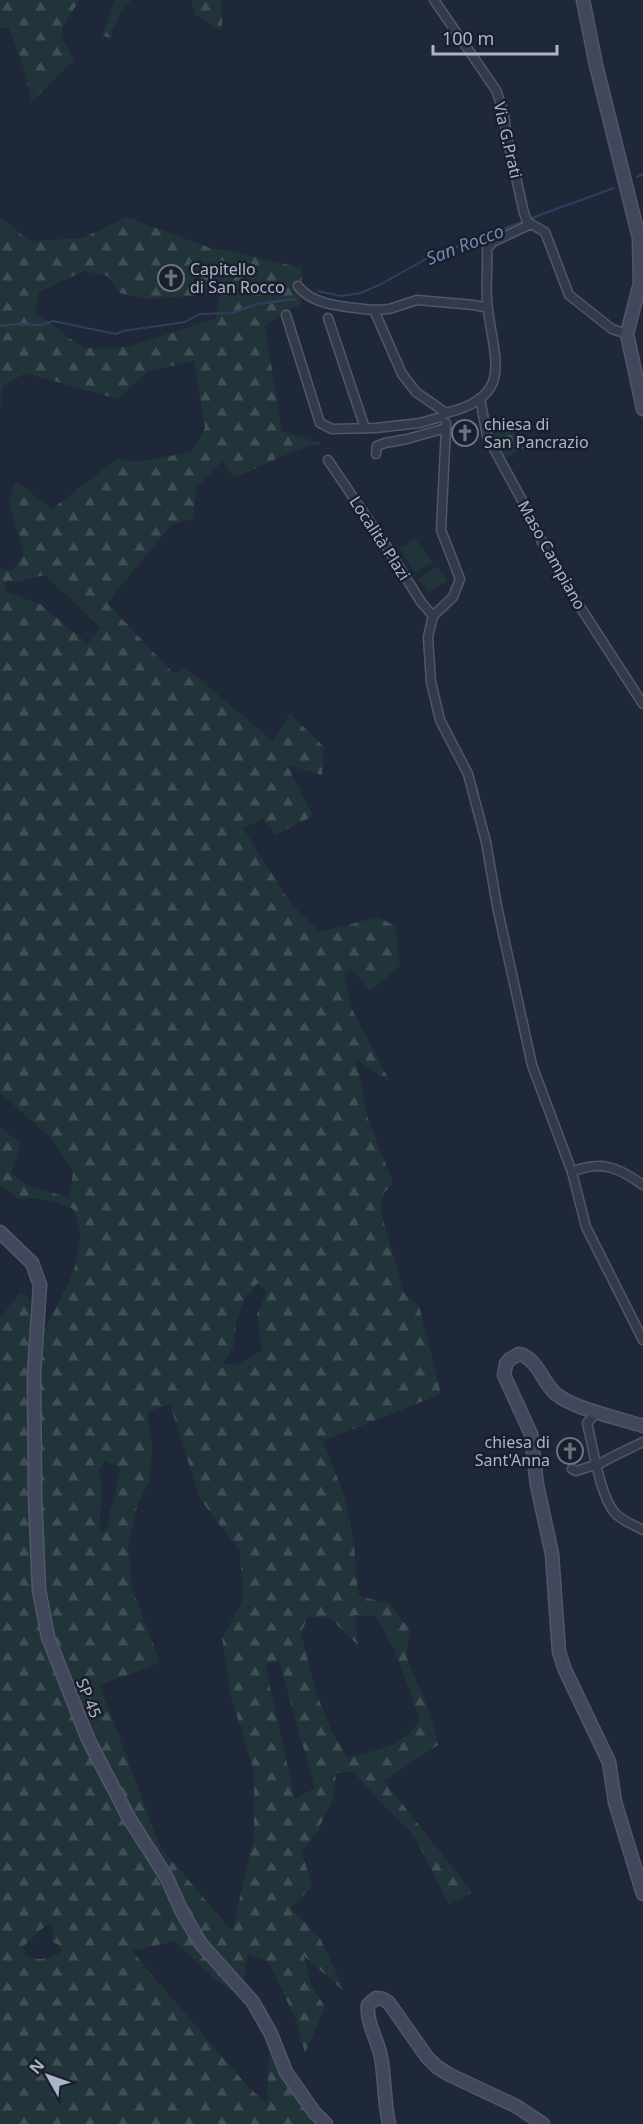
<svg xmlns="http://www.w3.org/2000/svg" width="643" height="2124" viewBox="0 0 643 2124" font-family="'Noto Sans',sans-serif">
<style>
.forest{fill:url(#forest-firs);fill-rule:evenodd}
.cemetery{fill:url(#cemetery-stones)}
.park{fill:#21343a}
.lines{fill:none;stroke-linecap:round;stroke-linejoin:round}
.stream{stroke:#303f5f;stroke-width:2}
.street-casing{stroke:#515767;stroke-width:11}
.secondary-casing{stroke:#515767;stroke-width:15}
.street{stroke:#333a49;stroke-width:8}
.secondary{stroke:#41485c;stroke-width:12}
.labels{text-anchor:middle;stroke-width:5;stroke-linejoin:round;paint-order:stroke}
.street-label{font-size:16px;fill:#adb4c6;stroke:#191f2d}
.poi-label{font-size:16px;fill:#adb4c6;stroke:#191f2d;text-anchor:start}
.water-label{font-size:18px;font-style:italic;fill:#7487b0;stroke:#191f2d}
</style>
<defs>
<pattern id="forest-firs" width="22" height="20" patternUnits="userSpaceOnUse" patternTransform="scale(1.5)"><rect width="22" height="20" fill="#21343a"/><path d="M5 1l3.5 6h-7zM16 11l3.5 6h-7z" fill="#3f4f55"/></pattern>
<pattern id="cemetery-stones" width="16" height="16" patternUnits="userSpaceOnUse" patternTransform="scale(1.5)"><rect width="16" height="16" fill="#21343a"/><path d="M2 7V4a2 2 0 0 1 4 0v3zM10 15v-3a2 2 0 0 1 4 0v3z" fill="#3f4f55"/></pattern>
</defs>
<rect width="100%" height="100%" fill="#1f2839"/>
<!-- forest -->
<g class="forest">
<path d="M0,0H80C61,28 55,30 74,60L32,102L24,69L9,28H0Z"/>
<polygon points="115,0 131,0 120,12 110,38 102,35"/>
<polygon points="191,0 222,0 222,31 196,15"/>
<path d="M0,217L30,241L83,238L126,217L213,249H221L302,268L301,304L283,313L265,327L282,431L320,443L285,455L234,478L222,461L196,488L193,519L172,524L107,603L174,674L185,667L273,741L290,714L324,747L322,775L287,765L313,816L275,835L263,819L243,828L291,904L320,932L379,917L396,927L400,966L370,991L351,968L344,974L351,1007L390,1082L356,1059L368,1119L393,1183L383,1194L381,1212L404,1293L419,1306L441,1394L323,1441L344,1495L354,1544L358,1594L366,1598L390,1604L401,1620L410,1628L406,1656L430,1713L438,1745L384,1781L472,1892L449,1905L416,1839L353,1772L336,1773L334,1797L317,1832L302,1852L312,1886L291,1908L320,1938L345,1992L304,1956L311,1985L325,2007L305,2053L296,2020L268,1961L248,1954L244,1977L235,1994L212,1976L174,1941L132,1951L249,2088L267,2103L269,2053L274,2047L323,2124H0V1315L2,1316L20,1292L29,1297L31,1339L46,1328L74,1271L81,1233L73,1209C52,1200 41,1197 18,1199L0,1185V1127L20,1143L12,1173L28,1186L70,1198L73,1171L48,1135L0,1093V569L12,571L24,554L9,501L15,481L52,509L118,458L137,462L192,452L205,428L194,361L148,371L118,399L25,373L2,387L0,414ZM84,271L108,276L120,293L148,299L220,294L216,318L128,347L83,348L35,312L39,292ZM45,575L101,628L87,643L40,604L6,592V582L20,581ZM258,1283L267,1292L257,1314L262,1351L236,1365L223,1364L233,1348L236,1323L244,1300ZM170,1404L200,1499L240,1551L243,1600L222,1638L231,1697L254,1771V1837L232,1931L160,1847L100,1685L160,1663L132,1588L128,1545L138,1502L150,1481L152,1446L147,1412ZM105,1461L121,1468L107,1527L103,1532H99L102,1488L99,1471ZM355,1615L375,1616L393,1646L420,1719C403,1747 376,1751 347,1757L333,1734L317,1695L309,1665L301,1633L308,1617L330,1618L358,1645ZM279,1661L315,1788L295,1799L265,1665ZM50,1924L53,1931L52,1942L59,1945L62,1951C51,1959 38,1962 26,1955L23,1946C33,1940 40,1927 50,1924Z"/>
</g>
<!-- cemetery -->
<polygon class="cemetery" points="509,422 524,448 503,459 489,433"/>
<!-- park -->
<g class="park">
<polygon points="415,539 433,562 416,573 400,549"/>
<polygon points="436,566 448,581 429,592 418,579"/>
</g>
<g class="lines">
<!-- stream -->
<g class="stream">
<polyline points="637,177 643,174"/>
<polyline points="529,219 614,188"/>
<polyline points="318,291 341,296 361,293 381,284 426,259 524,221"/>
<polyline points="0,326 18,324 41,325 53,321 116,334 123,331 185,322 199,314 232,313 257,304 295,299"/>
</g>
<defs>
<g id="street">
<polyline points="434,0 496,90 504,113 506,133 524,213 527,221 531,224"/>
<path d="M298,286C313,307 351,307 374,310"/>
<path d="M488,308L474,305L417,300L389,309L374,310L402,374L416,392L446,413C513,397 495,362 488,310C485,291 488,269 487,249L493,242L531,224L545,232L569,295L612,329L627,334"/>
<polyline points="286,315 320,423 332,429 375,428 420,423 441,417 446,413"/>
<polyline points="328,318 365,428"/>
<polyline points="480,398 487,436 524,504 547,552 566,585 643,704"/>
<polyline points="446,428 441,530 460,579 453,597 433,616 428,637 431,682 440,720 468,774 486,842 497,906 532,1065 572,1172 586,1227 643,1340"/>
<polyline points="376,454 377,446 385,443 407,439 446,428 446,423"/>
<polyline points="328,460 386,546 421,602 433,616"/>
<path d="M572,1172C601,1160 618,1167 643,1185"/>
<path d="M598,1411L587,1423C593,1446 600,1497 615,1513C622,1521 634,1525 643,1530"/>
<polyline points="614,1456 643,1442"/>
<polyline points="572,1469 576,1471 601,1463 612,1457"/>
</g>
<g id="secondary">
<polyline points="583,0 596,65 639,238 640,283 627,334 643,409"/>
<polyline points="0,1232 32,1263 40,1285 34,1373 35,1496 39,1590 48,1637 88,1739 129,1818 167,1878 182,1912 201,1944 253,2002 271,2034 286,2072 314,2112 326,2124"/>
<path d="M643,1426C619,1418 574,1409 556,1394C543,1383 539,1363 523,1355L519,1354L510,1359L506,1364L504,1375L531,1434L537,1485L552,1554L559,1652L565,1670L609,1762L615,1802L643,1894"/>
<path d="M389,2124C384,2102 385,2079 381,2057C378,2040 366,2023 368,2005L376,1998L383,1999L389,2003L427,2057L437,2067L450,2075L516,2106L543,2124"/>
</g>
</defs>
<!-- street casing -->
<use href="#street" class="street-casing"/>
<!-- secondary casing -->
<use href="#secondary" class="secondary-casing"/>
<!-- street -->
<use href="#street" class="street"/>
<!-- secondary -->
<use href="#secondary" class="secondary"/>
</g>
<!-- icons -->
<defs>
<symbol id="church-ring" viewBox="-11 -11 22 22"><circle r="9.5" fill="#191f2d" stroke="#6b7280" stroke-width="1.5"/><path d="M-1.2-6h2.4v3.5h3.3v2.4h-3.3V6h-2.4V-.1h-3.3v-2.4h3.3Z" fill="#6b7280"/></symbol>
</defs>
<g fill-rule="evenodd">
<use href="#church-ring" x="156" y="263" width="30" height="30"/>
<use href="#church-ring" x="450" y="418" width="30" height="30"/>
<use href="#church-ring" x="555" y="1436" width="30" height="30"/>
</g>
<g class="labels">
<!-- street labels -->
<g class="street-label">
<text transform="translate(508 140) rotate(77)" y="6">Via G.Prati</text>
<text transform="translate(380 538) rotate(57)" y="6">Località Plazi</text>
<text transform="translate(552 555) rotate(61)" y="6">Maso Campiano</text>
<text transform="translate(89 1698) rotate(68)" y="6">SP 45</text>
</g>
<!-- poi labels -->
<g class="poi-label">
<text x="190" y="275">Capitello<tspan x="190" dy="18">di San Rocco</tspan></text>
<text x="484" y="430">chiesa di<tspan x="484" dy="18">San Pancrazio</tspan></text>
<text x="550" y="1448" text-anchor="end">chiesa di<tspan x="550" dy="18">Sant'Anna</tspan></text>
</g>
<!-- water labels -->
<g class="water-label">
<text transform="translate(465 245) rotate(-21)" y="6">San Rocco</text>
</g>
</g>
<!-- north arrow -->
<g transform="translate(48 2076) rotate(310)" stroke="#191f2d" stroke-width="4.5" paint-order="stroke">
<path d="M0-4.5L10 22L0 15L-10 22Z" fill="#adb4c6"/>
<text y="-9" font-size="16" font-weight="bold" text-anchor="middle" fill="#adb4c6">N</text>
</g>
<!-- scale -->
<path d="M433 45v9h124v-9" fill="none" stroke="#adb4c6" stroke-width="3"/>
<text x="442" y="45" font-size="18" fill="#adb4c6" stroke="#191f2d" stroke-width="4.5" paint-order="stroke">100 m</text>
</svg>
